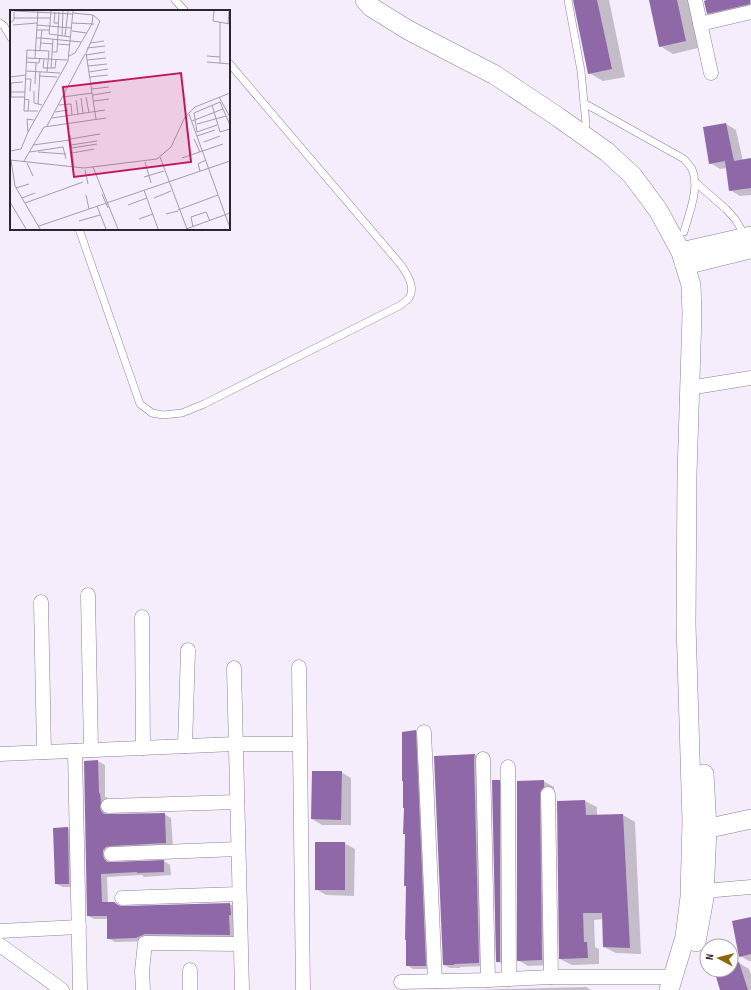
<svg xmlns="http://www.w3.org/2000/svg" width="751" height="990" viewBox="0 0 751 990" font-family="'Sofia Sans Condensed',sans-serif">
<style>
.shadow{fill:#0003}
.building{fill:#8f68a8}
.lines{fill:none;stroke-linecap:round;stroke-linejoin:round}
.lane-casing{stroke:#8c8293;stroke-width:8}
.street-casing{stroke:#8c8293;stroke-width:15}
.secondary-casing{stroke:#8c8293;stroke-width:20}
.lane{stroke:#fff;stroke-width:7}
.street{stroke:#fff;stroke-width:14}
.secondary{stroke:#fff;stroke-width:19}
.inset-road{fill:none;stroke:#a49da9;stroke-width:1}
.view{fill:#c2185b;fill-opacity:0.15;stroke:#c2185b;stroke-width:2}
.inset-edge{fill:none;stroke:#2a262d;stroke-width:2}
</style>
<rect width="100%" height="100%" fill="#f6edfc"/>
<!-- shadow -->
<g class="shadow">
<polygon points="574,0 609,0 625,77 603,81 589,73"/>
<polygon points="650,0 688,0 698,48 673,54 660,46"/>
<polygon points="705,0 751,0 751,10 717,18 708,13"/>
<polygon points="726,124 736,130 743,161 751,159 751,195 740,196 730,190 727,168 720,169 710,163 705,127"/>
<polygon points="416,731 422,735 432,969 413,969 407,965"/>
<polygon points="475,755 481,759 485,966 460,967 460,968 450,968 444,965 435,757"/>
<polygon points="98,761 105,765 105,797 107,797 107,806 106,811 107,815 164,814 171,818 173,847 109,858 110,863 164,861 170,865 171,875 144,877 142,875 107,877 108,903 114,903 122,908 230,904 237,908 236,939 115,942 108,938 108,919 94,919 88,916"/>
<polygon points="341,772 351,778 351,825 322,825 312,819"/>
<polygon points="499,781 506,785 504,965 497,961"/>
<polygon points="543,781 554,787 552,965 528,966 518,960 518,782"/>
<polygon points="585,801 597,807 597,816 623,815 635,822 641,954 616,953 604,947 603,919 594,920 595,947 599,949 599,964 572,965 560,959 558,802"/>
<polygon points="68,828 74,832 76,887 63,887 56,884"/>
<polygon points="344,843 355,849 354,896 326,895 316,889"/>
<polygon points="751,918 751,961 749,961 740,956"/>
<polygon points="739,963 749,969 751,974 751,990 721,990 715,970 731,970 731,965"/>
<polygon points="586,987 591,990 474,990 503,989"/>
</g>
<!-- building -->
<g class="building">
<polygon points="573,0 597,0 612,69 588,74"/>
<polygon points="649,0 677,0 686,41 659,47"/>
<polygon points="707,0 750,0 750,4 707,14 704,1"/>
<polygon points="726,123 734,161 751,158 751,188 729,191 725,161 709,164 703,127"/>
<polygon points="416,730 426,966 406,966 406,940 405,940 406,886 404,886 405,834 403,834 404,808 403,808 403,781 402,781 402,732"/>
<polygon points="475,754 474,759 479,963 454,964 454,965 443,965 434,756"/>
<polygon points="98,760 99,793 100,793 101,802 100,807 101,811 104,814 108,814 165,813 166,843 111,846 106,847 103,850 103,855 104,859 107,862 111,862 164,860 164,872 137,873 137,872 101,874 102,902 114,902 118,905 122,906 230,903 231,915 229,915 230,935 145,934 136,938 107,939 107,916 87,916 84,761"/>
<polygon points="312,771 342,771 341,820 311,819"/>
<polygon points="492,780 500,780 500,962 496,962"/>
<polygon points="544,780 544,787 541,790 540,794 542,960 517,961 517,781"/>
<polygon points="585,800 586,815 623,814 630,948 603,947 602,913 583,913 584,942 587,942 588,958 559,959 557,801"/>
<polygon points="68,827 69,884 55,884 53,828"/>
<rect x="315" y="842" width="30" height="48"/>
<polygon points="751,917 751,954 739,957 732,921"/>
<polygon points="739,962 748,990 720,990 714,970 731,970 731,964"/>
</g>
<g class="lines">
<defs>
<g id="lane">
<polyline points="175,0 185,11"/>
<polyline points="568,0 581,71 586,124"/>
<polyline points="0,23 4,26 11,38"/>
<path d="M584,103L684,159C687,162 690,166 692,169C700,189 689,212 684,232"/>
<polyline points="695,182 726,209 735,219 746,237"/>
<path d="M79,229L140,404L152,413L163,415L182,413L204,404L401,305C403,303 407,300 409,298C416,287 407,274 401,265L229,63"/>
</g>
<g id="street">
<polyline points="695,0 711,73"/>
<polyline points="700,24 751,12"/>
<polyline points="701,386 751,378"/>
<polyline points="88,595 91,750"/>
<polyline points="41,602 44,752"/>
<polyline points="142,617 143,748"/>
<polyline points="299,667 303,990"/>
<polyline points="234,668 242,990"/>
<polyline points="424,732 435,981"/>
<polyline points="185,746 188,650"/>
<polyline points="75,751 80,990"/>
<polyline points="0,754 235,744 300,744"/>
<polyline points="483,759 488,980"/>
<polyline points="508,767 509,979"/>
<polyline points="548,794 551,977"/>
<polyline points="108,806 237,802"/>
<polyline points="111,854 238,849"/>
<polyline points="704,891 751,887"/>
<polyline points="122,898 239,894"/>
<polyline points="0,931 79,927"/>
<polyline points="0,945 62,990"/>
<polyline points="190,970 190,990"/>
<polyline points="401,982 488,980 551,977 673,977"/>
<polyline points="143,990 142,971 145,943 240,944"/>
</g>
<g id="secondary">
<polyline points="365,0 371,7 408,30 495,75 558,117 607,152 632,175 658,210 681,252 691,285 692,314 687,475 686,624 692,821 690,897 685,937 669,990"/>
<polyline points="681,252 751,236"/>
<polyline points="685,265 750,249"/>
<polyline points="696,831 751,819"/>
<polyline points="696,942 704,898 707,828 704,774"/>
</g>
</defs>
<!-- lane casing -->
<use href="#lane" class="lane-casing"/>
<!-- street casing -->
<use href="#street" class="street-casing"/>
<!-- secondary casing -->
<use href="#secondary" class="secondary-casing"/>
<!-- lane -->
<use href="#lane" class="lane"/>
<!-- street -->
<use href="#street" class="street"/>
<!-- secondary -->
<use href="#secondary" class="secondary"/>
</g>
<!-- overview -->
<g transform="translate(10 10)">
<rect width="220" height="220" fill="#f6edfc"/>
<path class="inset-road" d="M4,1L63,4M41,1L39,24L61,27M204,1L203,11L220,14M45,2L44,13H48M63,3L83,5L90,11L76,43L86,109M4,8H40M0,13L4,10V2M62,13L84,14M218,14L219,1M3,15L27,13M27,15L62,18M27,20H40M32,20L31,28L71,32M62,21L77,23M52,26L53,1M55,26L58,1M26,28H31L30,40M31,33L43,34M80,33L94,31M47,34L60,35M77,38L95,36M42,42H47L49,2M76,45L95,42M59,46L65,43L82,14L83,5M197,46L210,47M17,48L57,50M25,48L28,1M34,49L33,58H45L46,50M77,50L96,48M17,52L29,53L30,48M197,52L220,54M210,53V12M78,56L97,54M41,58L43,29M16,61L50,63M79,62L98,59M29,66L47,67M0,67L16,65M80,67L98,65M16,69H21L20,81M81,73L99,71M25,74L26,53M82,79L99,77M24,81V93L32,95M1,82H15M83,85L101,82M0,87H15M1,87V73L13,72M53,87L82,83M76,87L79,103M209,87L220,107M71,88L73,103M15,89L19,90L18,101M66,90L68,104M84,91L99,89M28,94L30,62M49,95L61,94L62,105M202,95L210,122L220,119M28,101H14L17,40L39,41L37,62M45,102L58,100M179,104L220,218M42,108L95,100M182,111L213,99M187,114L216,106M207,115L187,122L184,103L210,92L220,115M37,116L75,44M18,122L58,51L63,1M18,122L17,109L24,110M60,125L64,157M187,126L205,120M60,129L90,124M184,129L190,142M194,132L210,126M23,135L60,130M61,135L87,131M62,138L87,134M0,141L11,139L18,122M20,142L53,137L56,149M28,142L56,144M62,143L84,139M150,147L177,219M172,148L213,134M0,150L74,158L147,149L161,137L175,107L185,97L220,83M1,150L5,176L30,219M14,151L34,117L96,108M135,152L141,173M17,153L23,166M83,157L108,219M75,160L78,174M190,161L188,154L196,150M134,167L154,161M6,178L19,174M134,180L148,219M92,184L98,198M76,185L79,199M12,188L25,183M144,188L161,181M0,192L16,219M15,193L73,172M118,195L137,188M87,196L96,219M168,200L208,185M156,204L168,201M129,209L143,204M69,211L90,205M29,216L220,151M183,217L181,207L196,202L200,211M176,219L220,203"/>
<path class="view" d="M171,63L181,152L64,167L53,77Z"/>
<rect width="220" height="220" class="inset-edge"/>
</g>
<!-- north arrow -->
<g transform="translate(719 958) rotate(277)"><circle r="19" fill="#fefefe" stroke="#a9a8aa"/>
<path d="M0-3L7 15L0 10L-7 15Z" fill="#8d6609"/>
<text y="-6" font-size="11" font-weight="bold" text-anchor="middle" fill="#2a262d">N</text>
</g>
</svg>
